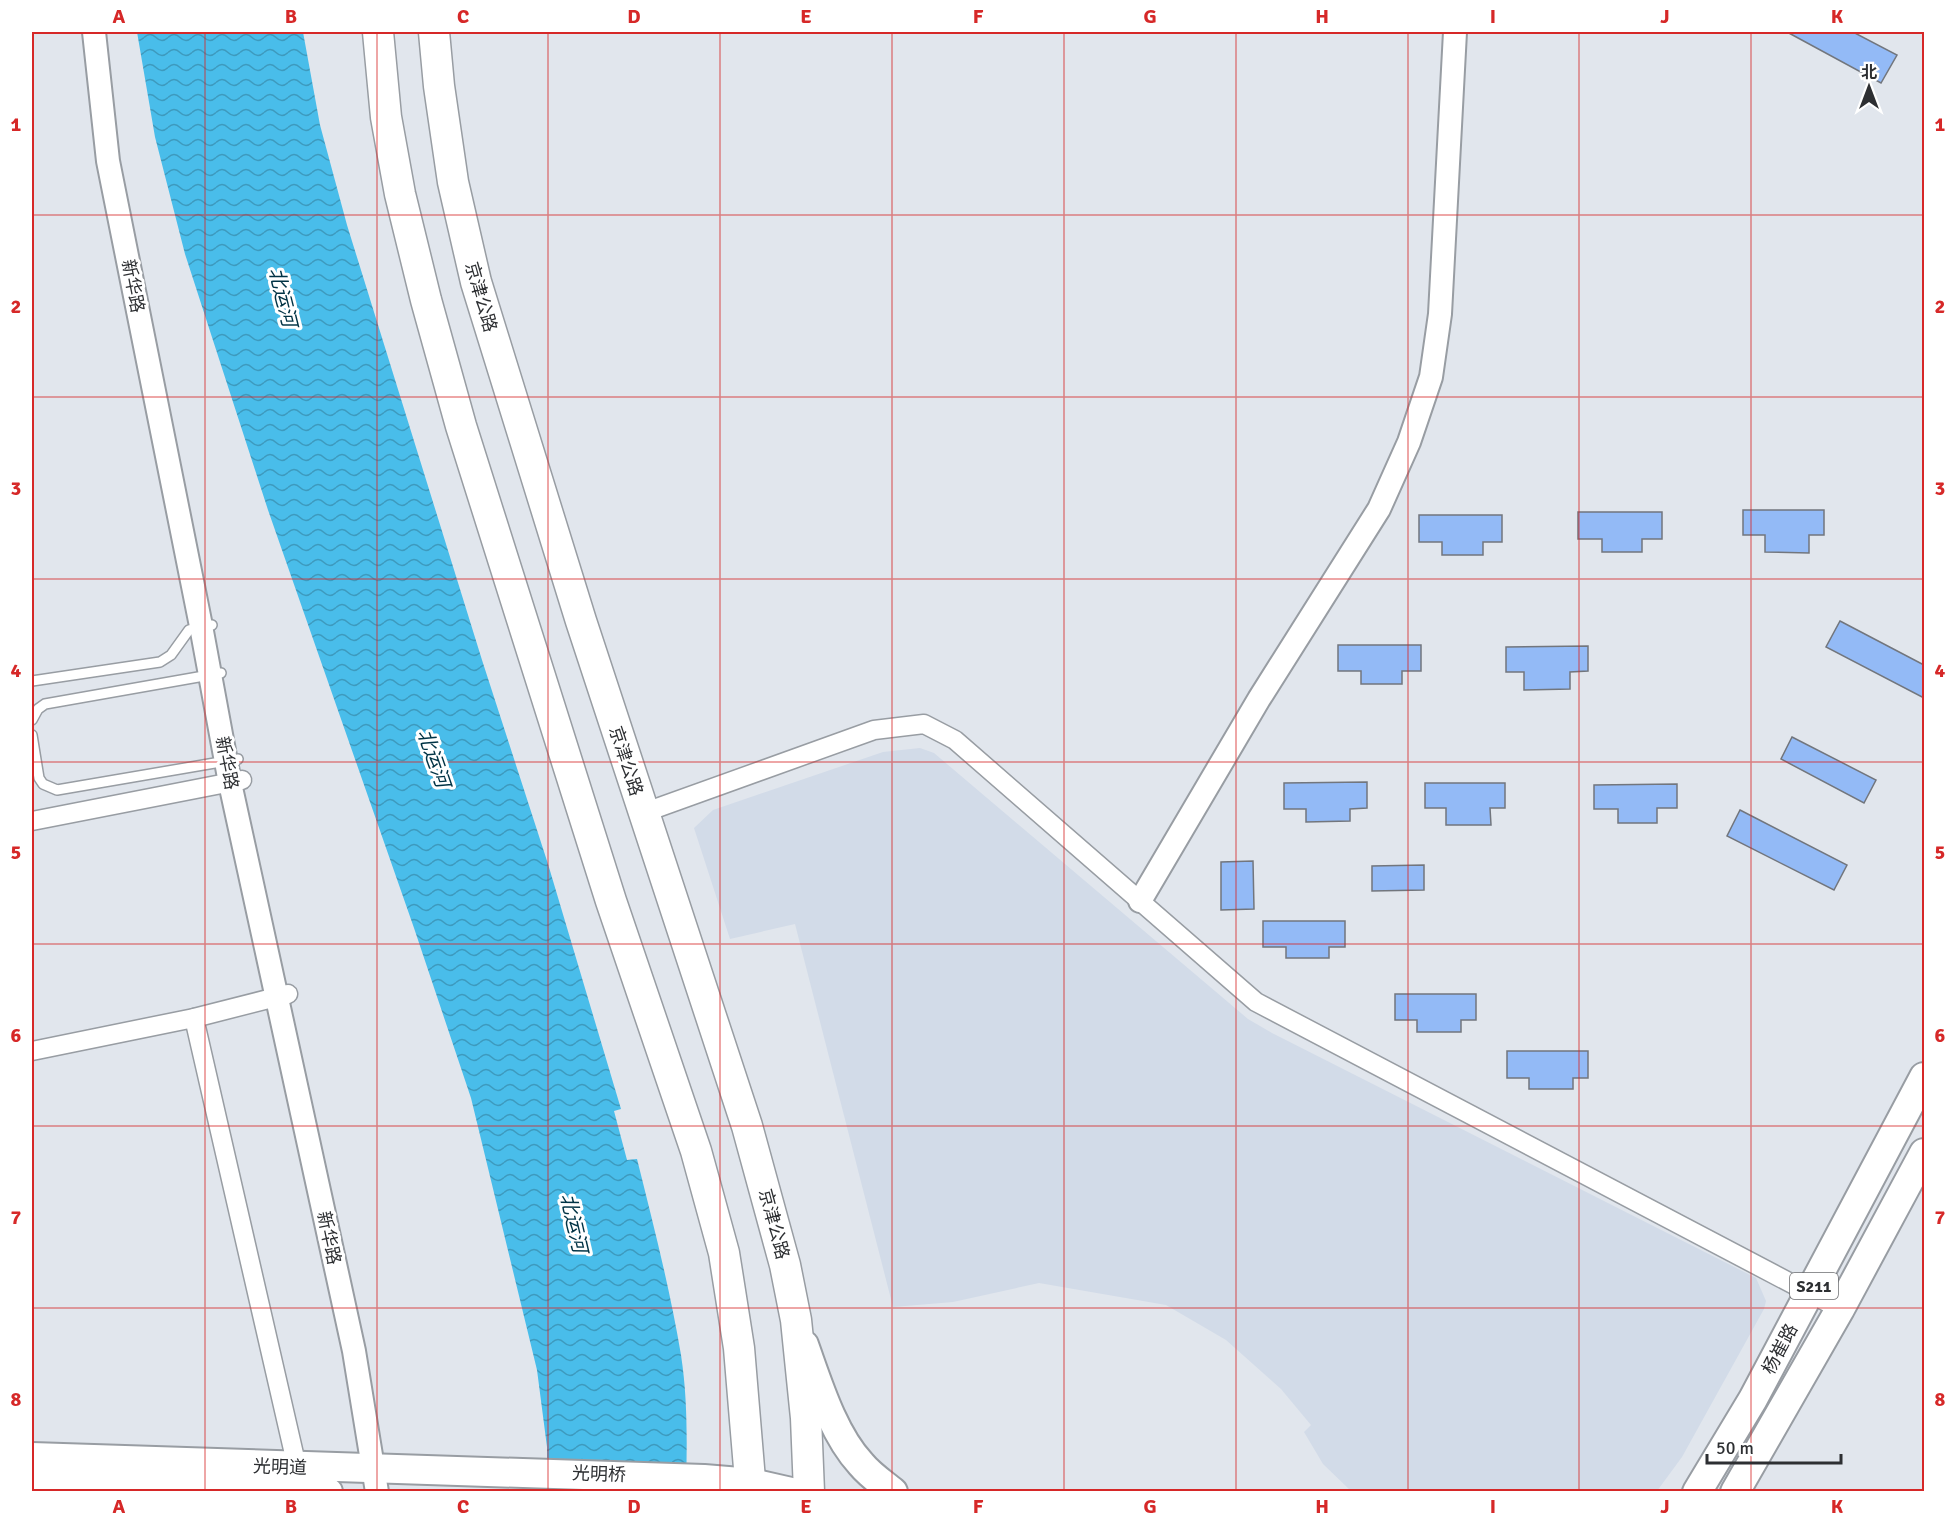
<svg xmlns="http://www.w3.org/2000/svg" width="1956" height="1523" viewBox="0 0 1956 1523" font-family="Signika,'Noto Sans SC',sans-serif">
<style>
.built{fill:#d2dbe8}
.water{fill:url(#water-waves)}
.building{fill:#93baf6;stroke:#72767d;stroke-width:1.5}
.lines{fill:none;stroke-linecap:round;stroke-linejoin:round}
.service-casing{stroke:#989da3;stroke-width:12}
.minor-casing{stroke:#989da3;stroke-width:21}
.tertiary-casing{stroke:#989da3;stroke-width:26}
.primary-casing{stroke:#989da3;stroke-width:32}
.trunk-casing{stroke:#989da3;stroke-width:33}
.service{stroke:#fff;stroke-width:9}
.minor{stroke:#fff;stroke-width:18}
.tertiary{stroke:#fff;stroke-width:22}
.primary{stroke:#fff;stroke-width:28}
.trunk{stroke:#fff;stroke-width:30}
.grid{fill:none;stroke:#d62828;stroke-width:1.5;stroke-opacity:0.55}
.labels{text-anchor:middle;stroke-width:6;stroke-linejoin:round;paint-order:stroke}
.shield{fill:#fff;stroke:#6c6d70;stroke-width:1.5}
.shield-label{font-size:16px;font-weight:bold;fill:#2d2f32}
.street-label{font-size:18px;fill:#2d2f32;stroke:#fff}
.water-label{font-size:20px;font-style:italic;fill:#003345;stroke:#fff}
.neatline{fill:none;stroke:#d62828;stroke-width:2}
.grid-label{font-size:20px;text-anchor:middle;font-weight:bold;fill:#d62828}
</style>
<defs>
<pattern id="water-waves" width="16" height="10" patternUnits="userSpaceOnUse" patternTransform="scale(1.5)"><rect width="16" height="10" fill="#49bdea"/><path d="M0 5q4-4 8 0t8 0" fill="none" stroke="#3d9abe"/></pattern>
</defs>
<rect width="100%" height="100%" fill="#e1e6ed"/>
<!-- built -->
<polygon class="built" points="920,748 934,753 1248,1019 1272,1033 1756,1278 1766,1301 1764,1309 1682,1457 1657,1491 1351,1491 1323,1464 1304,1432 1311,1425 1281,1389 1226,1340 1166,1305 1039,1283 953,1302 893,1307 795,924 730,939 694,828 713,810 883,752"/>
<!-- water -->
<path class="water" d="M137,32H303L320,125L347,225L482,660L548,864L621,1109L614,1111L627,1160L637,1159C653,1223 670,1289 681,1355C688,1400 687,1446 686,1491H547V1447L537,1370L471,1098L414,928L268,510L185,254L155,137Z"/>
<!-- building -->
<g class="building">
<polygon points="1787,32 1853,32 1897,55 1881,83"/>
<polygon points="1743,510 1824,510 1824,535 1809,535 1809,553 1765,552 1765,535 1743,535"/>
<polygon points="1578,512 1662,512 1662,539 1642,539 1642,552 1602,552 1602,539 1578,539"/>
<polygon points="1419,515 1502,515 1502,542 1483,542 1483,555 1442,555 1442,542 1419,542"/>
<polygon points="1840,621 1924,665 1924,698 1826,647"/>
<polygon points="1338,645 1421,645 1421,671 1402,671 1402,684 1361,684 1361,671 1338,671"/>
<polygon points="1588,646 1588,671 1570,672 1570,689 1524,690 1524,672 1506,672 1506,647"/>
<polygon points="1792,737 1876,780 1864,803 1781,759"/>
<polygon points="1367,782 1367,808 1350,809 1350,821 1306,822 1306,809 1284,809 1284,783"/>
<polygon points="1425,783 1505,783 1505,808 1490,808 1491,825 1446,825 1446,808 1425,808"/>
<polygon points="1677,784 1677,808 1657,808 1657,823 1618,823 1618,809 1594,809 1594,785"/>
<polygon points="1740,810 1847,865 1834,890 1727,836"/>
<polygon points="1253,861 1254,909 1221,910 1221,862"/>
<polygon points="1424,865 1424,890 1372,891 1372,866"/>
<polygon points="1263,921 1345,921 1345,947 1329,947 1329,958 1286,958 1286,947 1263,947"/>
<polygon points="1395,994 1476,994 1476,1020 1461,1020 1461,1032 1417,1032 1417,1020 1395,1020"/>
<polygon points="1507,1051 1588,1051 1588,1078 1573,1078 1573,1089 1529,1089 1529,1078 1507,1078"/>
</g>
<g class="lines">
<defs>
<g id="service">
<polyline points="32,681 160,662 171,655 189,630 212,625"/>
<polyline points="32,720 38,709 45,704 221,673"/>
<polyline points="32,735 39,778 43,784 57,790 238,759"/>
</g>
<g id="minor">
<polyline points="643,813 874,730 924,724 955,740 1256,1002 1840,1309"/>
<polyline points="32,821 242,780"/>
<polyline points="194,1018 297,1467"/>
<polyline points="32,1051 194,1018 288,994"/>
</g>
<g id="tertiary">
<polyline points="94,32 108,161 201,626 230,783 354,1351 377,1492"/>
<polyline points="1140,901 1259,699 1379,509 1409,442 1431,377 1440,314 1455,32"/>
</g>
<g id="primary">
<path d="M804,1345C818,1384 833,1434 861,1464C870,1475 882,1483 893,1492"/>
<polyline points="32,1457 704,1479 752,1483 791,1492"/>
<polyline points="32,1478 328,1492"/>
<polyline points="1697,1492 1753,1399 1924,1077"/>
<polyline points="1735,1492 1840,1309 1924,1153"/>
</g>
<g id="trunk">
<polyline points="378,32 386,117 400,194 426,300 461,426 611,901 696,1151 724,1253 739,1348 751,1492"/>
<polyline points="434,32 439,86 453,182 476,282 581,621 747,1126 785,1265 796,1320 806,1418 809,1492"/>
</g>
</defs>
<!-- service casing -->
<use href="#service" class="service-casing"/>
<!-- minor casing -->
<use href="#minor" class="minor-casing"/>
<!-- tertiary casing -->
<use href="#tertiary" class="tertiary-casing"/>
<!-- primary casing -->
<use href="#primary" class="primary-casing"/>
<!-- trunk casing -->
<use href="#trunk" class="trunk-casing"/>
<!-- service -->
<use href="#service" class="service"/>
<!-- minor -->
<use href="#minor" class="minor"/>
<!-- tertiary -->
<use href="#tertiary" class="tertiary"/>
<!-- primary -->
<use href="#primary" class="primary"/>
<!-- trunk -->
<use href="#trunk" class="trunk"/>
</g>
<!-- grid -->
<path class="grid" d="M205,32V1492M377,32V1492M548,32V1492M720,32V1492M892,32V1492M1064,32V1492M1236,32V1492M1408,32V1492M1579,32V1492M1751,32V1492M32,215H1924M32,397H1924M32,579H1924M32,762H1924M32,944H1924M32,1126H1924M32,1308H1924"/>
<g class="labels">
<!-- shield labels -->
<rect class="shield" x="1790" y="1273" width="48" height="26" rx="4.5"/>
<g class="shield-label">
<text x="1814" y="1292">S211</text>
</g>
<!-- street labels -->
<g class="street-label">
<text transform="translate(133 286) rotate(79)" y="6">新华路</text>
<text transform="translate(481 297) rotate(74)" y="6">京津公路</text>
<text transform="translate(626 761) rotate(72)" y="6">京津公路</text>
<text transform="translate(227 763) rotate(79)" y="6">新华路</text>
<text transform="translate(774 1224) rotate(75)" y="6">京津公路</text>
<text transform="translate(329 1238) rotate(78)" y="6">新华路</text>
<text transform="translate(1780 1349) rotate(-62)" y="6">杨崔路</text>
<text transform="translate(280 1467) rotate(2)" y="6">光明道</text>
<text transform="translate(599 1474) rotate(2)" y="6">光明桥</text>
</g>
<!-- water labels -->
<g class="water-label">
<text transform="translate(283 297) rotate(76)" y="7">北运河</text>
<text transform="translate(434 758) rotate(71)" y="7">北运河</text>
<text transform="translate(574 1223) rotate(77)" y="7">北运河</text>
</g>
</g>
<!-- border -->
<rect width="1956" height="1523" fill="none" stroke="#ffffff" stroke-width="66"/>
<!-- north arrow -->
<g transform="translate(1869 87)" stroke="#ffffff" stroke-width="4.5" paint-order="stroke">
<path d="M0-4.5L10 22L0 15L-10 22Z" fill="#2d2f32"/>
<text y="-9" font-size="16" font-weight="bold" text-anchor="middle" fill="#2d2f32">北</text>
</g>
<!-- scale -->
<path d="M1707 1454v9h134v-9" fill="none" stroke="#2d2f32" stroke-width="3"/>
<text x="1716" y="1454" font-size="18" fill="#2d2f32" stroke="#ffffff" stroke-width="4.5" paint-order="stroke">50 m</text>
<rect x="33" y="33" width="1890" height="1457" class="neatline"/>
<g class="grid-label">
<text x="119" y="23">A</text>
<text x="291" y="23">B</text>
<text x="463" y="23">C</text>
<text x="634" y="23">D</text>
<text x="806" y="23">E</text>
<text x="978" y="23">F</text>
<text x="1150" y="23">G</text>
<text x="1322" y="23">H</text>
<text x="1493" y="23">I</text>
<text x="1665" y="23">J</text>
<text x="1837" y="23">K</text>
<text x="16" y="131">1</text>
<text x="1940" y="131">1</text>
<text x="16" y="313">2</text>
<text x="1940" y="313">2</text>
<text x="16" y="495">3</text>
<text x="1940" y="495">3</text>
<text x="16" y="677">4</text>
<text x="1940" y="677">4</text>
<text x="16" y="859">5</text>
<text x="1940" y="859">5</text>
<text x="16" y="1042">6</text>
<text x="1940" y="1042">6</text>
<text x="16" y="1224">7</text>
<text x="1940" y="1224">7</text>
<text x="16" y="1406">8</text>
<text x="1940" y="1406">8</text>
<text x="119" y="1513">A</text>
<text x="291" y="1513">B</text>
<text x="463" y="1513">C</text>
<text x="634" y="1513">D</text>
<text x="806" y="1513">E</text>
<text x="978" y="1513">F</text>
<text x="1150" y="1513">G</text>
<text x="1322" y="1513">H</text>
<text x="1493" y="1513">I</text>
<text x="1665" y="1513">J</text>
<text x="1837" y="1513">K</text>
</g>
</svg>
